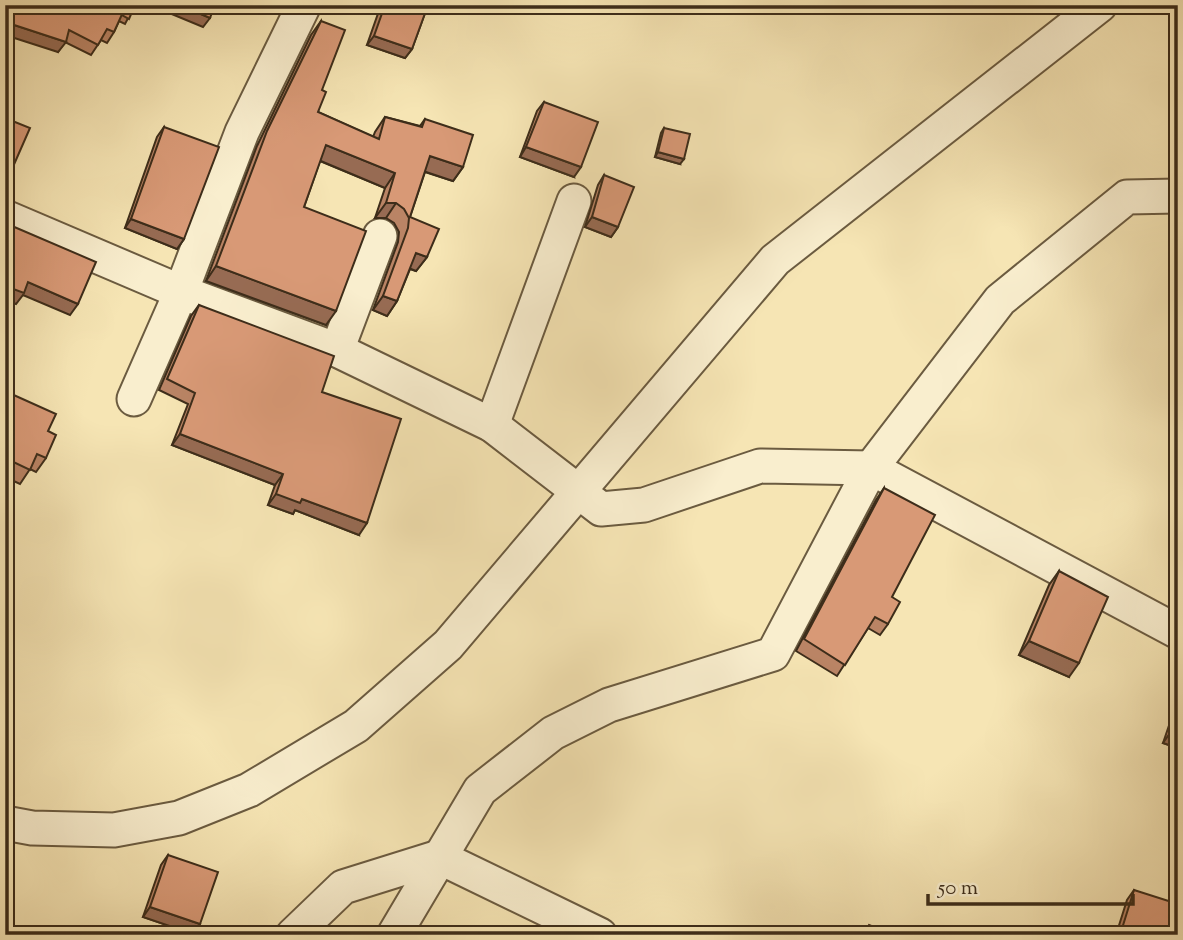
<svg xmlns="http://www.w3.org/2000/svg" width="1183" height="940" viewBox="0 0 1183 940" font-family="'Sorts Mill Goudy',serif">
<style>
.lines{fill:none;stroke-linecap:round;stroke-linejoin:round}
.minor-casing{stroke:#6b5b40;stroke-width:37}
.minor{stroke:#f9eece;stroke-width:33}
.wall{fill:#ba8465;stroke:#3d2d1a;stroke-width:2}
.shaded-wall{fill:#976b53;stroke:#3d2d1a;stroke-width:2}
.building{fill:#d89976;stroke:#3d2d1a;stroke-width:2}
</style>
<rect width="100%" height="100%" fill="#f6e5b4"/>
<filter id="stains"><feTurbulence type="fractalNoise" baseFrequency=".00286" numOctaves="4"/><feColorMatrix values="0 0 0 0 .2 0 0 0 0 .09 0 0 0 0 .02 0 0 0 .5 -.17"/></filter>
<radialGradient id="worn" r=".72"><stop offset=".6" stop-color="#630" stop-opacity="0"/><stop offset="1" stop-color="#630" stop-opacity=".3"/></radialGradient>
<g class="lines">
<defs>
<g id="minor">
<polyline points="5,217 181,292 337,350 492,425 601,509 644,505 760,466 871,468 1178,632"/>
<polyline points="337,350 380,236"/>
<polyline points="134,399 181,292 242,132 304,5"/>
<polyline points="492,425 574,201"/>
<polyline points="5,823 32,828 114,830 179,818 249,790 356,726 448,645 775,260 1100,5"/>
<polyline points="293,935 343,887 439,857 600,935"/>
<polyline points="394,935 480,790 553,733 609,705 773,654 871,468 1000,300 1127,197 1178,196"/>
</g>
</defs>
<!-- minor casing -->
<use href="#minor" class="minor-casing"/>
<!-- minor -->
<use href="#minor" class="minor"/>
</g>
<!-- wall -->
<g class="wall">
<polygon points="5,5 135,5 125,24 119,21 114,32 107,43 101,40 91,55 65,42 58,52"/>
<polygon points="381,5 428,5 412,49 405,58 367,45"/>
<polygon points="321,21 322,90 318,112 373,137 375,132 385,117 420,126 425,119 463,167 453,181 425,172 410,217 427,257 416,271 410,269 397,301 387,316 373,310 398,242 399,232 394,223 386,218 375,218 385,188 320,161 304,207 326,325 206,281 257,146 311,35"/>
<polygon points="544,102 574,177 520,157 537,111"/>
<polygon points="164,127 184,239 177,249 125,228 157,137"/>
<polygon points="664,128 680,164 655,157 661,133"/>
<polygon points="604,175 618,227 611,237 585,227 598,185"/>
<polygon points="199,305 322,392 359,535 295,510 293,514 268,505 275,485 172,445 188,404 159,390 191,316"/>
<polygon points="7,392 46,458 36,472 30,469 20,484 5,477 5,395"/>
<polygon points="884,488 888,624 880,635 868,628 837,676 796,651 876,500"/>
<polygon points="1059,571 1069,677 1019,655 1049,585"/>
<polygon points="1178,699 1178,748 1163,743"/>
<polygon points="168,855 193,934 143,917 161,865"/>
<polygon points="1134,890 1178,935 1116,935 1127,900"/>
</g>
<!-- shaded-wall -->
<g class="shaded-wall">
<polygon points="150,5 180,5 210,18 203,27"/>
<polygon points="268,5 282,5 279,9"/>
<polygon points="5,22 66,42 58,52 5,35"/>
<polygon points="374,36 412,49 405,58 367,45"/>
<polygon points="326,145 395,173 385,188 316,159"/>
<polygon points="526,147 581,167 574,177 520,157"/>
<polygon points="658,152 684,159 680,164 655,157"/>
<polygon points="430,156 463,167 453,181 420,170"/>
<polygon points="386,203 396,203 386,218 375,218"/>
<polygon points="592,217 618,227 611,237 585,227"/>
<polygon points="131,219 184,239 177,249 125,228"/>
<polygon points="416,253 427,257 416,271 406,267"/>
<polygon points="216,266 336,311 326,325 206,281"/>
<polygon points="28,282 78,304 70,315 23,295 16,304 5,300 5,286"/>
<polygon points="383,296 397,301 387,316 373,310"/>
<polygon points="180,434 283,474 275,485 172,445"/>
<polygon points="276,494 302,499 367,523 359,535 295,510 293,514 268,505"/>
<polygon points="1029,641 1079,663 1069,677 1019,655"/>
<polygon points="1170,733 1178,736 1178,748 1163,743"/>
<polygon points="150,907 200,924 193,934 143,917"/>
</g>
<!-- building -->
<g class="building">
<polygon points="5,5 110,5 124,10 114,32 107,29 98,45 69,30 66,42 5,22"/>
<polygon points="112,5 135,5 129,19 122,15 124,10"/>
<polygon points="180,5 215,5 210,18"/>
<polygon points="385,5 428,5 412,49 374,36"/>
<polygon points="321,21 345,30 322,90 326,92 318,112 379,139 385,117 422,127 425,119 473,135 463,167 430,156 410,217 439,229 427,257 416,253 397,301 383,296 408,228 409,218 404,209 396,203 386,203 395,173 326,145 304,207 366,231 336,311 216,266 267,131"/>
<polygon points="544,102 598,122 581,167 526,147"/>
<polygon points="5,118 30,128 5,185"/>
<polygon points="164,127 219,147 184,239 131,219"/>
<polygon points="664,128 690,134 684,159 658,152"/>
<polygon points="604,175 634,187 618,227 592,217"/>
<polygon points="5,223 96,262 78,304 28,282 24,293 5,286"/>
<polygon points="199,305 334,356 322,392 401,419 367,523 302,499 300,503 276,494 283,474 180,434 195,393 167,379"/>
<polygon points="7,392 56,414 48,431 56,435 46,458 37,454 30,470 5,458 5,396"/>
<polygon points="884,488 935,515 892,597 900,602 888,624 875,617 845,665 804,639"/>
<polygon points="1059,571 1108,597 1079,663 1029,641"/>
<polygon points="1178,710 1178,736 1170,733"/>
<polygon points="168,855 218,872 200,924 150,907"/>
<polygon points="1134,890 1178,904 1178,935 1120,935"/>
<polygon points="869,925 893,935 865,935"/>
</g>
<!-- margin -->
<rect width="1183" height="940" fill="none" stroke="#f6e5b4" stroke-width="28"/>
<rect x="7" y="7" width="1169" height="926" fill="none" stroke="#3d2d1a" stroke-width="3.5"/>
<rect x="14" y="14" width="1155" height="912" fill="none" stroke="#3d2d1a" stroke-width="2"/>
<!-- scale -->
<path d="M928 894v10h205v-10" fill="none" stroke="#3d2d1a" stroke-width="3.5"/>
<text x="938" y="894" font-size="21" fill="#3d2d1a" stroke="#f9eece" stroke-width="5" paint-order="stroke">50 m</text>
<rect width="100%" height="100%" filter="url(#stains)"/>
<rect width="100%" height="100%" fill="url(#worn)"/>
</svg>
